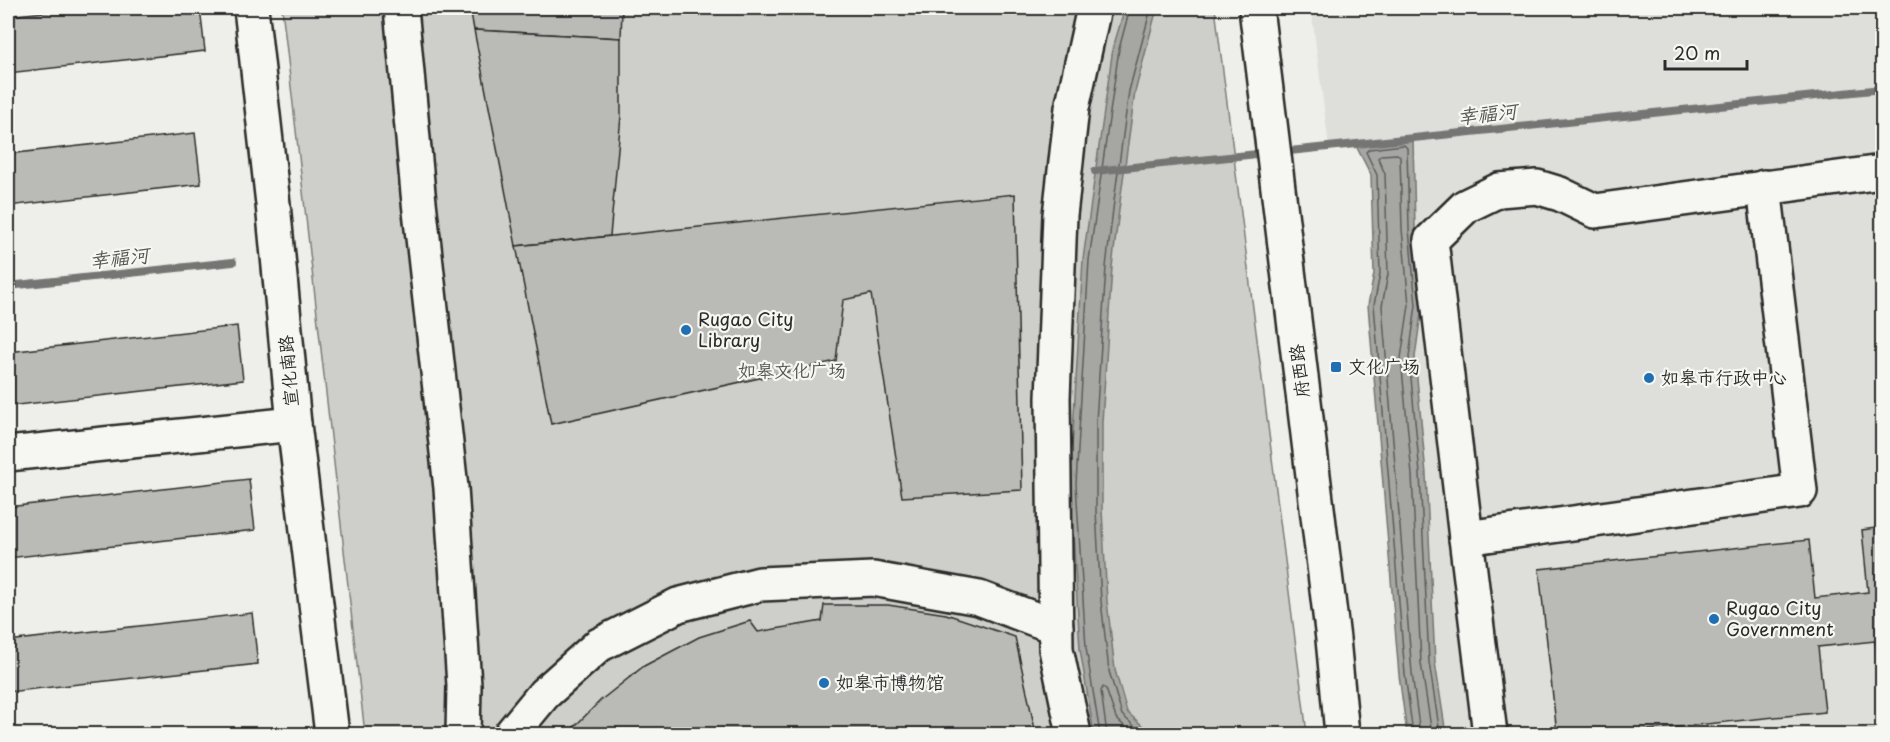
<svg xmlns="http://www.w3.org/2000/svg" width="1890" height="742" viewBox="0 0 1890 742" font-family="'Playpen Sans','LXGW WenKai TC',sans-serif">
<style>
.built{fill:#dededb}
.green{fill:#cececa;stroke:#7c7c7a;stroke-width:1.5}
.water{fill:#a6a6a3;stroke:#757573;stroke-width:1.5}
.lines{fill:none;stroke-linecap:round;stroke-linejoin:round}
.shore{stroke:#5c5c5b;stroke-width:1.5}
.stream{stroke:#757573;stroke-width:8}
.building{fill:#babab7;stroke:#2b2b2b;stroke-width:1.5}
.minor-casing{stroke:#2b2b2b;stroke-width:38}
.minor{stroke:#f6f6f2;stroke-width:33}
.poi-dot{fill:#1f6fb2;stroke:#f6f6f2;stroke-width:2}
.labels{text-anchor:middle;stroke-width:4.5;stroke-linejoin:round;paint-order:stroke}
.poi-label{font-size:18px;fill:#2b2b2b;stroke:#f6f6f2;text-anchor:start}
.street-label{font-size:18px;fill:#2b2b2b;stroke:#f6f6f2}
.park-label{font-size:18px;fill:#545453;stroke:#f6f6f2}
.water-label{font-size:20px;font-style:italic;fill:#565655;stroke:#f6f6f2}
</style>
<rect width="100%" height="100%" fill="#eeeeea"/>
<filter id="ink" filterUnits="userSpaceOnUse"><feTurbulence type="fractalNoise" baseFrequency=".0167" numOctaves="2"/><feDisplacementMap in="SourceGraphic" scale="12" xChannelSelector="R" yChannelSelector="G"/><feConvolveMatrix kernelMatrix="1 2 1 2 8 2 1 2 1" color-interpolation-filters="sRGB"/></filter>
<g filter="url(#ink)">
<!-- built -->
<polygon class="built" points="1311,8 1882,8 1882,734 1446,734 1435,662 1426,474 1415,357 1422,306 1415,228 1413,138 1329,147"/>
<!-- green -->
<polygon class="green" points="282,8 1215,8 1307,734 365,734"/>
<!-- water -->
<g class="water">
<polygon points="1125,8 1157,8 1135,92 1120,202 1112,267 1102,422 1102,510 1107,601 1115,670 1127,712 1152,734 1094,734 1080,649 1070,484 1083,259 1113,48"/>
<polygon points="1413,138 1415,228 1422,306 1415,357 1426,474 1435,662 1446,734 1407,734 1399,675 1368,305 1374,274 1371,175 1355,144"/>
</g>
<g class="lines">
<!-- shore -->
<g class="shore">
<polyline points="1100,734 1086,648 1076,484 1089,260 1119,49 1130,8"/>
<polyline points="1107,734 1101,691 1103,687 1106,689 1116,718 1132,734"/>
<polyline points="1143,734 1122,715 1109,671 1101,601 1096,511 1096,422 1106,267 1114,201 1129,91 1151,8"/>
<polyline points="1413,734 1405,674 1374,305 1380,274 1377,175 1366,152 1369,149 1404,145 1407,148 1409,229 1416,305 1409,357 1420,474 1429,662 1440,734"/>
<polyline points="1420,734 1412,673 1382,306 1388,274 1385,174 1378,158 1381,155 1397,154 1400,156 1402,229 1409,305 1401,358 1412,475 1421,663 1432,734"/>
</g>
<!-- stream -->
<g class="stream">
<polyline points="1280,152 1882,89"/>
<polyline points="1095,171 1267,153"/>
<polyline points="8,286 233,262"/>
</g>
</g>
<!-- building -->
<g class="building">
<polygon points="82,8 200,8 205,51 8,73 8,16"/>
<polygon points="470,8 622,8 621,38 474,30"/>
<polygon points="474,30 621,38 621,116 610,236 516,246"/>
<polygon points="195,133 201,184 8,206 8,154"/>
<polygon points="1015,194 1022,490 902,497 871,294 843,300 836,361 551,424 516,246"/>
<polygon points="237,326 243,380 8,406 8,352"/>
<polygon points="249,479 255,530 8,558 8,507"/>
<polygon points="1882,527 1882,688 1880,688 1875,641 1818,647 1825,712 1609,734 1557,734 1539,569 1809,540 1815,598 1868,592 1862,530"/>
<polygon points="824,605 888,605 946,614 1015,637 1036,734 567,734 601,700 644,666 699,637 750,621 758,632 822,621"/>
<polygon points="252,613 258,664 8,692 8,641"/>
</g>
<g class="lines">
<defs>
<g id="minor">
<polyline points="251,8 273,204 294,424 332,734"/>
<polyline points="401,8 418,193 451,488 464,685 463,734"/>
<polyline points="1256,8 1333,639 1342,734"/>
<polyline points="8,454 294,424"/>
<polyline points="1466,538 1431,240 1466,206 1499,190 1537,187 1560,194 1595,211 1882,172"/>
<polyline points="511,734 544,694 599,645 678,605 760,584 873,579 979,598 1056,627"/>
<polyline points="1074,734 1056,649 1053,398 1060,215 1072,108 1094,8"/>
<polyline points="1490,734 1466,538 1800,491 1764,187"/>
</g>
</defs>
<!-- minor casing -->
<use href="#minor" class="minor-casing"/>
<!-- minor -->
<use href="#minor" class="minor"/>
</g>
</g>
<!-- markers -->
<g class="poi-dot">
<circle cx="686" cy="330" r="6"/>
<rect x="1330" y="361" width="12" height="12" rx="3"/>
<circle cx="1649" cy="378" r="6"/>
<circle cx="1714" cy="619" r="6"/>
<circle cx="824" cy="683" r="6"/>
</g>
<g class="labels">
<!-- poi labels -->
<g class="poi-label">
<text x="698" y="326">Rugao City<tspan x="698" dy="21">Library</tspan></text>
<text x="1348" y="373">文化广场</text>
<text x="1661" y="384">如皋市行政中心</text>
<text x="1726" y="615">Rugao City<tspan x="1726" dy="21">Government</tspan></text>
<text x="836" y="689">如皋市博物馆</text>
</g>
<!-- street labels -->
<g class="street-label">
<text transform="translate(289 371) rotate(-95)" y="6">宣化南路</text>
<text transform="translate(1300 371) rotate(-97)" y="6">府西路</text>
</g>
<!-- park labels -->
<g class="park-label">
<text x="792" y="377">如皋文化广场</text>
</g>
<!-- water labels -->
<g class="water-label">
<text transform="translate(1487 114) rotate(-6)" y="7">幸福河</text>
<text transform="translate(119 258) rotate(-6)" y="7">幸福河</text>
</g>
</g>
<!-- margin -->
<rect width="1890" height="742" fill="none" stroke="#f6f6f2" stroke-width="30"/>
<rect x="15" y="15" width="1860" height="712" fill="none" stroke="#2b2b2b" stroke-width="2" filter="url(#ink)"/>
<!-- scale -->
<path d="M1665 60v9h82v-9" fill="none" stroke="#2b2b2b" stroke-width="3"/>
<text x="1674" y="60" font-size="18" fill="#2b2b2b" stroke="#f6f6f2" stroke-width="4.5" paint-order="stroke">20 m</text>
</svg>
